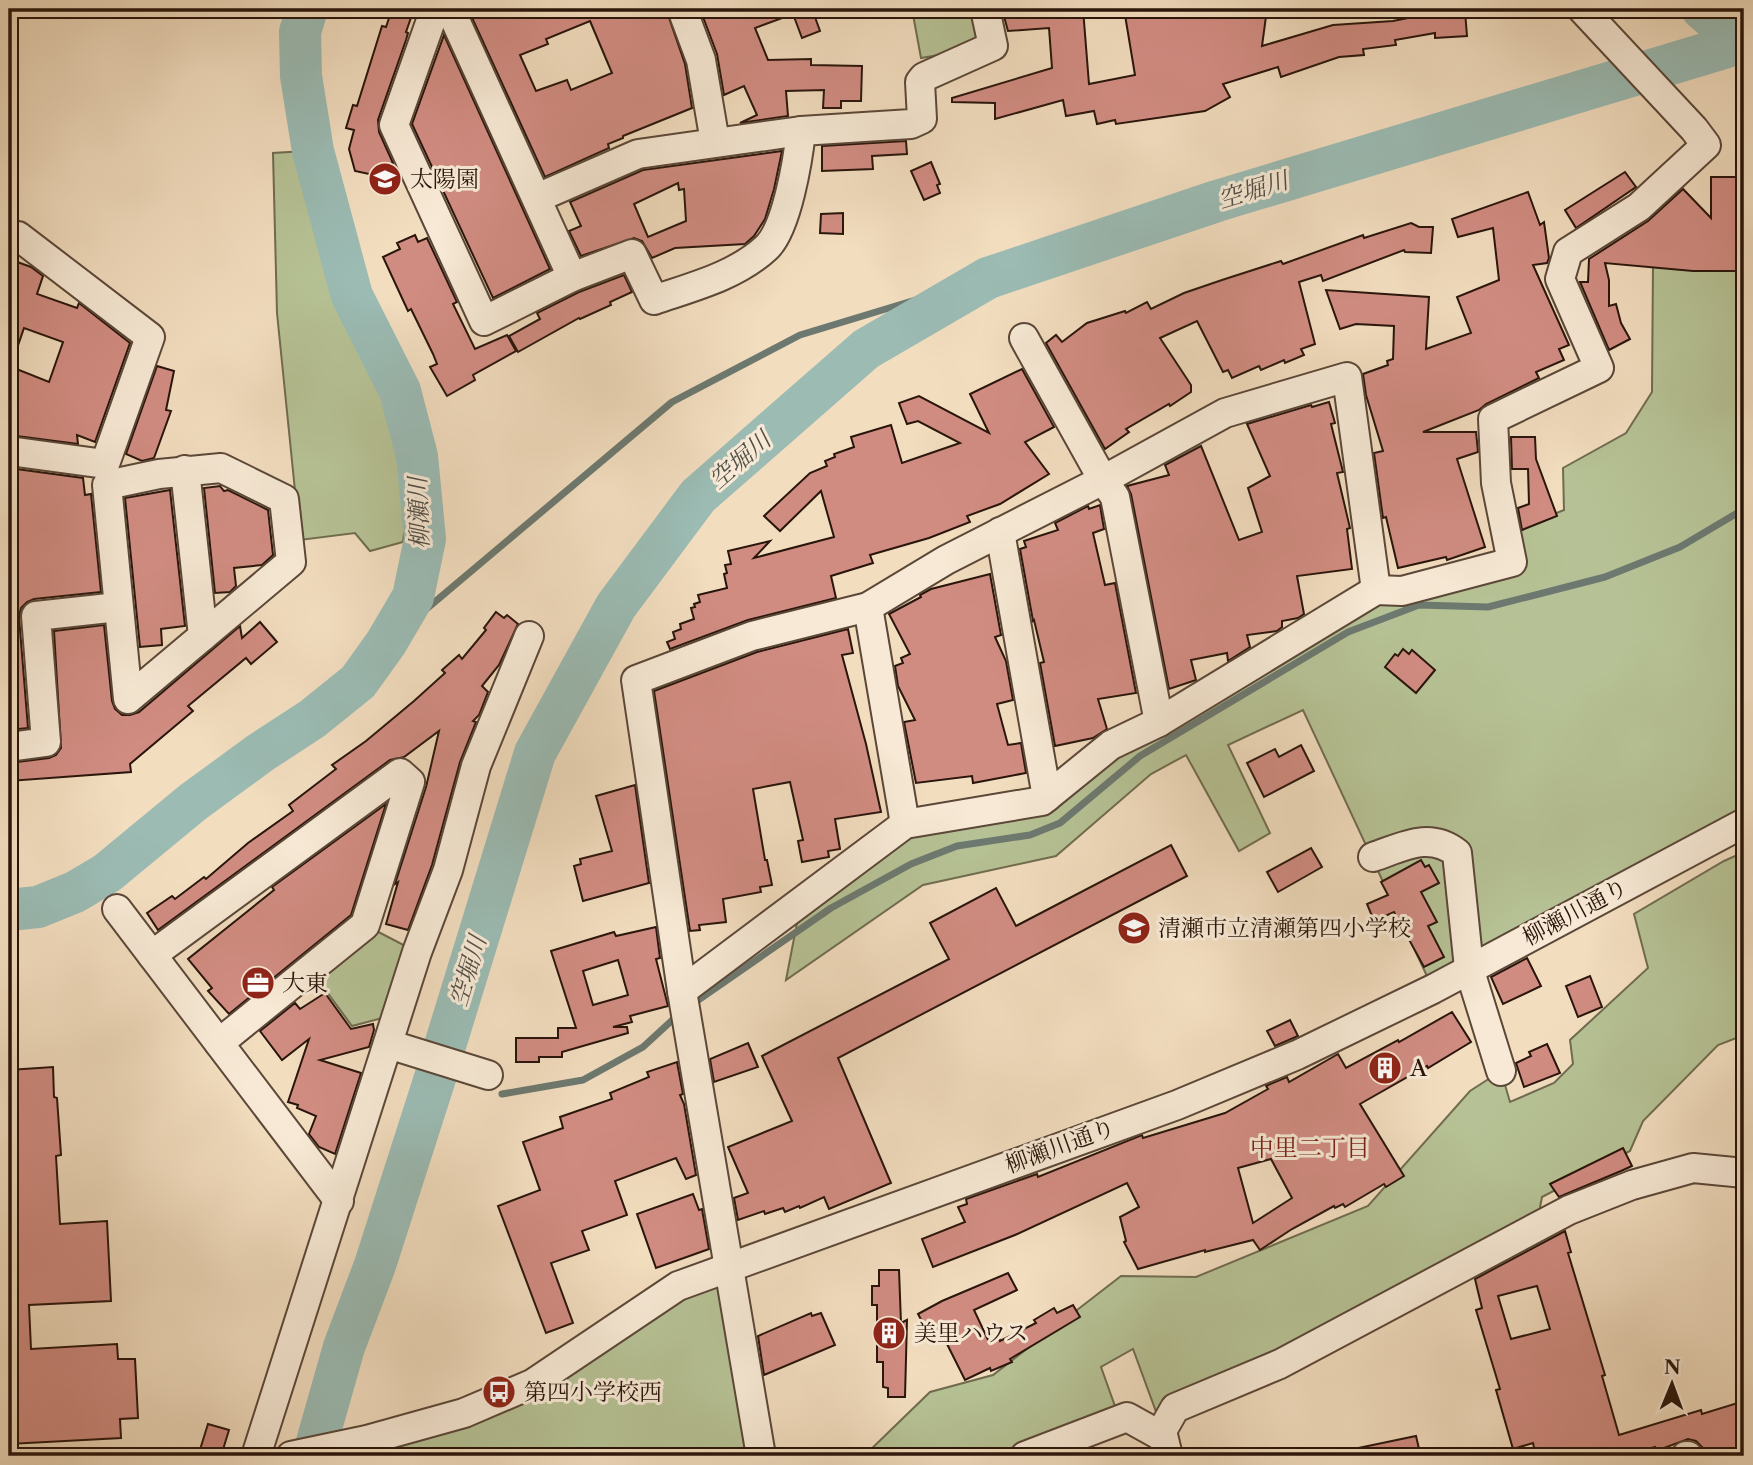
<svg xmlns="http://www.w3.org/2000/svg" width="1753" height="1465" viewBox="0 0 1753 1465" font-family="'Libre Caslon Text','Noto Serif JP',serif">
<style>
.green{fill:#b6c295;stroke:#706c50;stroke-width:2}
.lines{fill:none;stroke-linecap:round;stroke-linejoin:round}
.stream{stroke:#6d7970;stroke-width:7}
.river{stroke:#9bbbb3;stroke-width:42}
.building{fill:#d18c82;stroke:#29150b;stroke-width:2;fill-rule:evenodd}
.minor-casing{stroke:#5b4738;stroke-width:32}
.minor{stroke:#f7e9d5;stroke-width:28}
.labels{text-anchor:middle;stroke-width:6;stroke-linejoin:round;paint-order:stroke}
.poi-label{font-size:23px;fill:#29150b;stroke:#f7e9d5;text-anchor:start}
.street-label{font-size:23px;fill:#29150b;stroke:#f7e9d5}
.water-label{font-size:24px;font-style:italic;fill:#514f46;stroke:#f7e9d5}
.neighbourhood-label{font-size:24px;fill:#7a1f14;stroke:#f7e9d5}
</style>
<rect width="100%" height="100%" fill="#f2ddbf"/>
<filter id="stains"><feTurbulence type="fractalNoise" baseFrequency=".00286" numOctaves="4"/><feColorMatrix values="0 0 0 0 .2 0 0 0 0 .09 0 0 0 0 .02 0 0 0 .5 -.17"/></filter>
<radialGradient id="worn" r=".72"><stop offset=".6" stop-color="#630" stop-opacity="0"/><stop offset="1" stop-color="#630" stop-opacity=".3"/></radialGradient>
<!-- green -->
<g class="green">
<polygon points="912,9 985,9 993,46 921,58"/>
<polygon points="305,151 341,295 391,389 411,476 403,542 370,551 355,533 300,540 277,313 273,153"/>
<polygon points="1705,235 1744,249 1744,823 1433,989 1303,710 1228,745 1270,833 1239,851 1186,755 1151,774 1056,856 923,885 786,980 801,902 905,824 1047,797 1376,590 1512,562 1506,533 1564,510 1563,468 1626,433 1652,392 1653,263"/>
<polygon points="1744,852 1744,1035 1718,1045 1643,1121 1630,1151 1542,1197 1538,1218 1158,1417 1133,1349 1101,1367 1116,1409 1003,1452 999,1456 864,1456 930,1392 993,1375 1121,1276 1196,1277 1368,1206 1470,1091 1501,1071 1510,1102 1554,1083 1573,1064 1570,1040 1648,968 1634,914 1724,861"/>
<polygon points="365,925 417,952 390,1016 352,1026 310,969"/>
<polygon points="730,1268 761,1456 362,1456 367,1440 464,1413"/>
</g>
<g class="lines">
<!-- stream -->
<g class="stream">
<polyline points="386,643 672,402 800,335 988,278"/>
<polyline points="691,1005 831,908 911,864 957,846 1030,835 1060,823 1140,756 1348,632 1419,605 1488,607 1605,577 1680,547 1744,509"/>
<polyline points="502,1094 583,1080 643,1047 679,1014"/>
</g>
<!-- river -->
<g class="river">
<polyline points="1702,9 1741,43"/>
<polyline points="9,910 38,907 75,892 107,873 193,802 260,753 312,719 358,682 386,643 413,597 425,539 417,456 400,391 352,296 313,151 301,76 300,32 307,9"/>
<polyline points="313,1456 344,1347 375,1265 435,1078 535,753 616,606 698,496 866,349 988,278 1217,201 1744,42"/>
</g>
</g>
<!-- building -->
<g class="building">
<polygon points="392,9 414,9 406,32 408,33 406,40 378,120 379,132 393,163 369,174 355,171 349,149 354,130 346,128 353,105 357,106 382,26 386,27"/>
<path d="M468,9H666L685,64L692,108L623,136V138L608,144L609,148L545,177ZM590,21L612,73L571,90L567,80L536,91L520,55L548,44L546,39Z"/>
<polygon points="700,9 718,9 721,15 737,9 812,9 820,31 802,38 793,14 755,28 768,60 811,59 811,65 862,66 861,101 841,101 841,108 823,108 824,90 786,91 788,116 740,123 757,115 744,86 724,95 717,54"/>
<polygon points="1002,9 1083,9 1089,84 1135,75 1124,9 1267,9 1262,46 1333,25 1393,21 1433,13 1465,11 1467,36 1435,38 1435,33 1395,40 1396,45 1363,49 1364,55 1339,57 1281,77 1278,67 1223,84 1230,97 1205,111 1116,124 1115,120 1097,124 1094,111 1066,116 1063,100 995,119 995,103 952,102 952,98 1052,68 1049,28 1008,31"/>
<polygon points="444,35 550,269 493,298 412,124"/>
<polygon points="906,141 907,154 872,156 873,169 822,171 822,146"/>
<path d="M782,151L774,189L765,219L754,236L745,244L675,248L652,258L642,241L634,238L581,256L569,231L581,226L570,202L643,170ZM678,183L679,190L684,189L686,221L648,237L634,204Z"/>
<polygon points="931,162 940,184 937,185 940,193 924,200 911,171"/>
<polygon points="1625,172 1636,187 1576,228 1565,210"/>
<polygon points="1711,177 1738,177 1739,209 1744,210 1744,237 1740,237 1740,271 1693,271 1605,263 1609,280 1609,306 1616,304 1621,323 1630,339 1609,350 1580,282 1588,282 1589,259 1648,221 1683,189 1711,218"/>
<polygon points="1528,192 1540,225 1544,222 1549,258 1547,263 1533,265 1569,345 1559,349 1564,360 1536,372 1539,378 1486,404 1479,410 1423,432 1476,432 1478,452 1457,459 1485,547 1447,560 1446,557 1398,568 1386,517 1383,518 1374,453 1383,451 1366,395 1363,374 1388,365 1387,361 1393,359 1394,326 1356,324 1340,329 1326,290 1429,297 1426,349 1471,333 1457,297 1499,280 1493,228 1458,237 1452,219"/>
<polygon points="843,213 843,234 820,233 821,214"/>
<polygon points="1411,223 1419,227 1433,227 1431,253 1405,252 1404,250 1323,281 1321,275 1299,282 1315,344 1301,349 1304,355 1285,363 1284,360 1261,370 1259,366 1232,378 1228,370 1223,372 1197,321 1160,338 1191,385 1191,392 1170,406 1169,404 1126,429 1129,432 1105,449 1046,343 1056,335 1062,342 1087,323 1125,311 1126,313 1147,302 1151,309 1184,293 1222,280 1281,261 1283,264 1363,235 1364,238"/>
<polygon points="415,235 418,242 427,238 457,302 453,304 475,349 507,335 516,351 473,375 475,380 447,396 430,367 437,364 433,354 411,309 408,311 383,257 400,249 397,243"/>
<polygon points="9,259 31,267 43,276 37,294 77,308 79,303 130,343 95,442 77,435 78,444 9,435 9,366 49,382 63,342 24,328 12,363 9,362"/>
<polygon points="624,275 632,292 610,302 611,305 580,319 579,318 518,352 509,336 540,319 537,313 579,292"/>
<polygon points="157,366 174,371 166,410 171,411 154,458 142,461 126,454"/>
<polygon points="1022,369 1054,427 1025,442 1049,474 1000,504 967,516 970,522 929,538 870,555 873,563 831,576 836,598 748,620 670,649 667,642 675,639 673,632 681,629 680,624 694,619 691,608 695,607 694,604 700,602 698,595 727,588 724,574 727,573 725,565 731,564 728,551 770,541 754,558 834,537 821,491 780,531 764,516 810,473 827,466 825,461 835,457 834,454 854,447 851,437 891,425 902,463 960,443 918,421 907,424 899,403 919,396 989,433 970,394"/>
<polygon points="1329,402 1335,423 1331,424 1343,472 1337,473 1350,528 1347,529 1352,569 1297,576 1304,614 1298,618 1282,621 1282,627 1277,631 1247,635 1250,647 1228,661 1227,653 1191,660 1196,680 1169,689 1131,494 1127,486 1169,475 1165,465 1201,446 1239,540 1262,532 1248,488 1270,476 1247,424 1311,405 1312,407"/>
<polygon points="1511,437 1535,437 1536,459 1557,516 1522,530 1518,508 1529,504 1528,469 1512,469"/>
<polygon points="9,468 83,478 85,495 91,494 101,592 34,599 27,602 21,608 19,617 28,728 9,730"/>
<polygon points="220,486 224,491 228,490 268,510 273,555 262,565 234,568 236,586 230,592 215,593 204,488"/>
<polygon points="170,490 185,626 161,629 162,645 140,647 125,498"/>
<polygon points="1100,505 1104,529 1093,533 1105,585 1115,583 1136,693 1098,699 1107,729 1093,738 1055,746 1040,663 1044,662 1034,620 1033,621 1020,549 1026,547 1024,541 1058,530 1055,523 1088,506 1089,509"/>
<polygon points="990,574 1001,635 995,637 1006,661 1013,700 997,704 1008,745 1021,743 1026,773 973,783 972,776 916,783 904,722 915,720 898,686 895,666 903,663 901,658 910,654 889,614 921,597 920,595 931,589"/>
<polygon points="496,612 504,618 507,615 518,624 499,665 482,686 488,692 479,715 473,721 476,722 460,762 432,865 408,930 386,924 398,882 395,884 426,787 439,731 404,757 390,760 158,930 147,913 172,896 175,899 204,877 206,879 248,843 293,811 289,805 336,769 332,765 366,741 414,701 445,673 442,670 459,655 462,659 486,630 484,628"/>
<polygon points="260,622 277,642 251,664 246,658 188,706 193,711 130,764 131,772 9,781 9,763 49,758 56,755 61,748 54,631 104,625 112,701 115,709 122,715 130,715 139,712 240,626 242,638"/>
<polygon points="848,629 853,653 842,655 866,744 881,812 835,819 840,849 828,851 829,857 802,862 798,841 803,840 790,782 753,789 765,860 767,860 772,885 760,887 761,892 723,899 726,922 699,925 700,930 690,931 654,691 757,652"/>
<polygon points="1403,649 1409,654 1412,650 1435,670 1416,693 1385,667 1395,654 1398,656"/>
<polygon points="1301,745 1314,771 1264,797 1247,763 1275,749 1279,757"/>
<polygon points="635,785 649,883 583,901 574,866 581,864 580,859 612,851 596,796"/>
<polygon points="386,804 351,915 229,1014 208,991 212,988 188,959 274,890 272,887"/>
<polygon points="1171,845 1187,876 838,1058 891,1183 829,1209 824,1197 800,1208 799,1206 785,1212 783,1208 765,1214 764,1211 738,1220 734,1198 748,1193 728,1147 792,1121 762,1056 949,959 930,923 996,888 1016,926"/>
<polygon points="1311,848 1322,867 1278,892 1267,872"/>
<polygon points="1421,860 1425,867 1429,865 1439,883 1421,892 1437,922 1428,926 1444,957 1424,967 1394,912 1374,921 1367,904 1388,895 1381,882"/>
<path d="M656,927L660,958L656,959L668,1006L630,1016L632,1022L613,1027H627L628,1033L562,1052V1057H539V1062H516V1038H558V1028H576L551,951L614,932L616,936ZM618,960L628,995L593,1005L583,971Z"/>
<polygon points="1527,958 1541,986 1503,1004 1491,977"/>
<polygon points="1590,976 1602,1007 1578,1017 1566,986"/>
<polygon points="325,993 351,1029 373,1024 374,1030 369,1047 320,1060 361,1073 335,1154 319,1147 309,1134 316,1116 297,1108 298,1105 288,1102 309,1039 282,1060 260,1031 295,1003 300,1009"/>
<path d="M1452,1012L1471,1042L1428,1068L1427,1066L1360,1104L1404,1176L1386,1187L1384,1184L1345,1207L1343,1204L1335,1208L1334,1206L1292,1229L1260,1250L1253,1240L1205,1252V1250L1138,1269L1124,1242L1126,1241L1120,1217L1139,1207L1127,1183L1015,1235L933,1267L922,1239L965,1222L958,1207L967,1204L966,1199L1037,1174L1038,1177L1142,1135L1143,1138L1225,1113L1268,1089L1266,1086L1268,1085L1287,1077L1289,1082L1338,1054L1346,1068L1398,1040L1399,1042ZM1271,1159L1292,1198L1253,1223L1238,1168Z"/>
<polygon points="1290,1020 1298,1036 1275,1046 1267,1031"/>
<polygon points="748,1043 758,1067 714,1082 710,1059"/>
<polygon points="1547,1044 1560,1073 1524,1087 1516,1063 1531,1056 1529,1052"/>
<polygon points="677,1062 683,1094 680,1095 684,1104 696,1175 686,1179 676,1158 615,1181 627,1215 582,1231 589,1250 551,1263 573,1323 546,1333 498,1206 540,1190 523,1142 563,1128 560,1117 612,1099 610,1093 649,1077 647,1072"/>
<polygon points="53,1067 54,1097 57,1098 61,1155 56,1156 60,1224 107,1221 111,1301 29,1305 31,1349 117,1344 118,1359 135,1359 138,1418 120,1419 121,1438 9,1444 9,1070"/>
<polygon points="1623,1148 1632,1166 1621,1171 1559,1197 1550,1184"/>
<polygon points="693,1194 699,1210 702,1209 709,1249 656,1268 637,1214"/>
<path d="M1565,1231L1571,1252L1568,1253L1605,1375L1602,1376L1619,1435L1701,1410L1702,1414L1744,1401V1456H1705L1702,1447L1696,1441L1688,1439L1656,1451L1655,1447L1622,1456H1536L1533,1443L1513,1449L1496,1390L1500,1389L1476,1310L1482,1308L1475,1279ZM1537,1286L1550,1329L1511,1339L1498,1296Z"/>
<polygon points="879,1270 899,1270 901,1323 907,1320 905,1397 888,1397 888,1388 883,1387 883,1362 877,1362 877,1305 872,1305 872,1286 879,1286"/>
<polygon points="1008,1273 1017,1290 974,1310 989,1342 999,1338 1000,1341 1036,1323 1034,1320 1054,1308 1057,1313 1073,1305 1080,1317 1010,1359 1012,1362 991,1371 990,1368 965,1380 944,1338 934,1344 918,1314 942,1301"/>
<polygon points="811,1313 812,1316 821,1313 835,1345 764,1375 758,1336"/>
<polygon points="208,1424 229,1430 221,1456 198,1456"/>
<polygon points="1416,1436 1420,1453 1402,1456 1358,1456 1358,1448"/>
</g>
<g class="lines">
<defs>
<g id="minor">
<path d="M435,9L394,125L484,321L572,277L632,254L654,300C692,287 736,276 766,248C787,229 798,159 801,131"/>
<polyline points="450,9 572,277"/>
<polyline points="682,9 701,60 715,142"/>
<polyline points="537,198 638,154 801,131 911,124 922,119 920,82 924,77 993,46 985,9"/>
<polyline points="9,237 18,236 150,337 105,464 9,451"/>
<polyline points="1024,338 1103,480 1115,497 1159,722"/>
<polygon points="221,468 284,499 291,562 128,699 107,485 159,474"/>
<polyline points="185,470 203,636"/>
<polyline points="1000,532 1047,797"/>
<polyline points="868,607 905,824"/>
<polyline points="9,747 46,742 36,616 118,607"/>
<path d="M1373,857C1403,847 1429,831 1457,853L1469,968L1501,1071"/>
<polyline points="117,909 339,1201"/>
<polyline points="152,955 400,773 410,782 365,925 219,1043"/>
<polyline points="682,991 905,824 1042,801 1111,745 1159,722 1376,590 1402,591 1512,562 1496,483 1493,419 1599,368 1560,279 1568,252 1639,207 1706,145 1694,129 1582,9"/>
<polyline points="388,1044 488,1075"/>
<polyline points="256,1456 417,952 448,870 476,766 529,636"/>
<polyline points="291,1456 367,1440 464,1413 532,1384 678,1286 1177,1105 1297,1055 1433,989 1744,823"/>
<polyline points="761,1456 682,991 636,680 752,636 868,607 946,560 1103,480 1225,413 1347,377 1376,590"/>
<polyline points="1025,1456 1127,1417 1163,1437"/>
<polyline points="1168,1456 1162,1431 1175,1408 1280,1364 1569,1210 1632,1185 1693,1168 1744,1173"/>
<polyline points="1686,1456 1688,1456"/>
</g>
</defs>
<!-- minor casing -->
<use href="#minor" class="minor-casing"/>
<!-- minor -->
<use href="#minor" class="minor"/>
</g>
<!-- icons -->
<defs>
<symbol id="school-disc" viewBox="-11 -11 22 22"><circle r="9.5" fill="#8f2418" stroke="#f7e9d5"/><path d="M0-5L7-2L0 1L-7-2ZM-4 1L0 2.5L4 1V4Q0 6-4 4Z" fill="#fff"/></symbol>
<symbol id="office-disc" viewBox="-11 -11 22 22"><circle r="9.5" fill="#8f2418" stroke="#f7e9d5"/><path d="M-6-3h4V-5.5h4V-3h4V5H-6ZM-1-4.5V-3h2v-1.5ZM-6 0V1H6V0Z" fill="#fff"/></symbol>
<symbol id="building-disc" viewBox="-11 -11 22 22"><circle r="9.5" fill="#8f2418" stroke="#f7e9d5"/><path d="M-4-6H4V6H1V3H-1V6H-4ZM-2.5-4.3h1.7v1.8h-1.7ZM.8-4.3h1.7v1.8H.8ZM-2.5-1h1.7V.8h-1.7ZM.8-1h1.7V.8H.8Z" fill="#fff"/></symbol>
<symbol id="bus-disc" viewBox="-11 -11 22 22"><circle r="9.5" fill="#8f2418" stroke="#f7e9d5"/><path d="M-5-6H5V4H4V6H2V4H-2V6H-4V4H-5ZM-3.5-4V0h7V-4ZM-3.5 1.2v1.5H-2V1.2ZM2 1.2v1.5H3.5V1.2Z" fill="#fff"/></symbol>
</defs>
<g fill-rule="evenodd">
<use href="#school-disc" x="366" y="160" width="38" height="38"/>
<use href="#school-disc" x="1115" y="909" width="38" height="38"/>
<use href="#office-disc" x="239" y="964" width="38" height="38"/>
<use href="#building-disc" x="1366" y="1049" width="38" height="38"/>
<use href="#building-disc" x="870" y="1314" width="38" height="38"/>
<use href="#bus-disc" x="480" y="1373" width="38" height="38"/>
</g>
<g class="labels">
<!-- poi labels -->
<g class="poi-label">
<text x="410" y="187">太陽園</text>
<text x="1158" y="936">清瀬市立清瀬第四小学校</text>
<text x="282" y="991">大東</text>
<text x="1410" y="1076">A</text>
<text x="914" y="1341">美里ハウス</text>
<text x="524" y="1400">第四小学校西</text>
</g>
<!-- street labels -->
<g class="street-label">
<text transform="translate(1575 912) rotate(-28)" y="8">柳瀬川通り</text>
<text transform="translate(1060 1146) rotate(-20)" y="8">柳瀬川通り</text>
</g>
<!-- water labels -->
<g class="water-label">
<text transform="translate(1253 190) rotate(-17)" y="8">空堀川</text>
<text transform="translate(740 460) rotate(-41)" y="8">空堀川</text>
<text transform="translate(419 513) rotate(-92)" y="8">柳瀬川</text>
<text transform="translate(468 971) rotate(-73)" y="8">空堀川</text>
</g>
<!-- neighbourhood labels -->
<g class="neighbourhood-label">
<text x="1310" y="1156">中里二丁目</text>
</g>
</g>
<!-- margin -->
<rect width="1753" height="1465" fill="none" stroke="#f2ddbf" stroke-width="35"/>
<rect x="10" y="10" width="1732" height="1444" fill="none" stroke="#29150b" stroke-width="3.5"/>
<rect x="18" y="18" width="1718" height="1430" fill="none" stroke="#29150b" stroke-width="2"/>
<!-- north arrow -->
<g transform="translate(1672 1384) rotate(1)" stroke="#f7e9d5" stroke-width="5" paint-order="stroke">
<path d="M0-5L12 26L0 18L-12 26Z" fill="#29150b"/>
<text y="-10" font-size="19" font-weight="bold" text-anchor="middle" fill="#29150b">N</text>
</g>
<rect width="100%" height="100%" filter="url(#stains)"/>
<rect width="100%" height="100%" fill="url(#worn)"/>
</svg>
